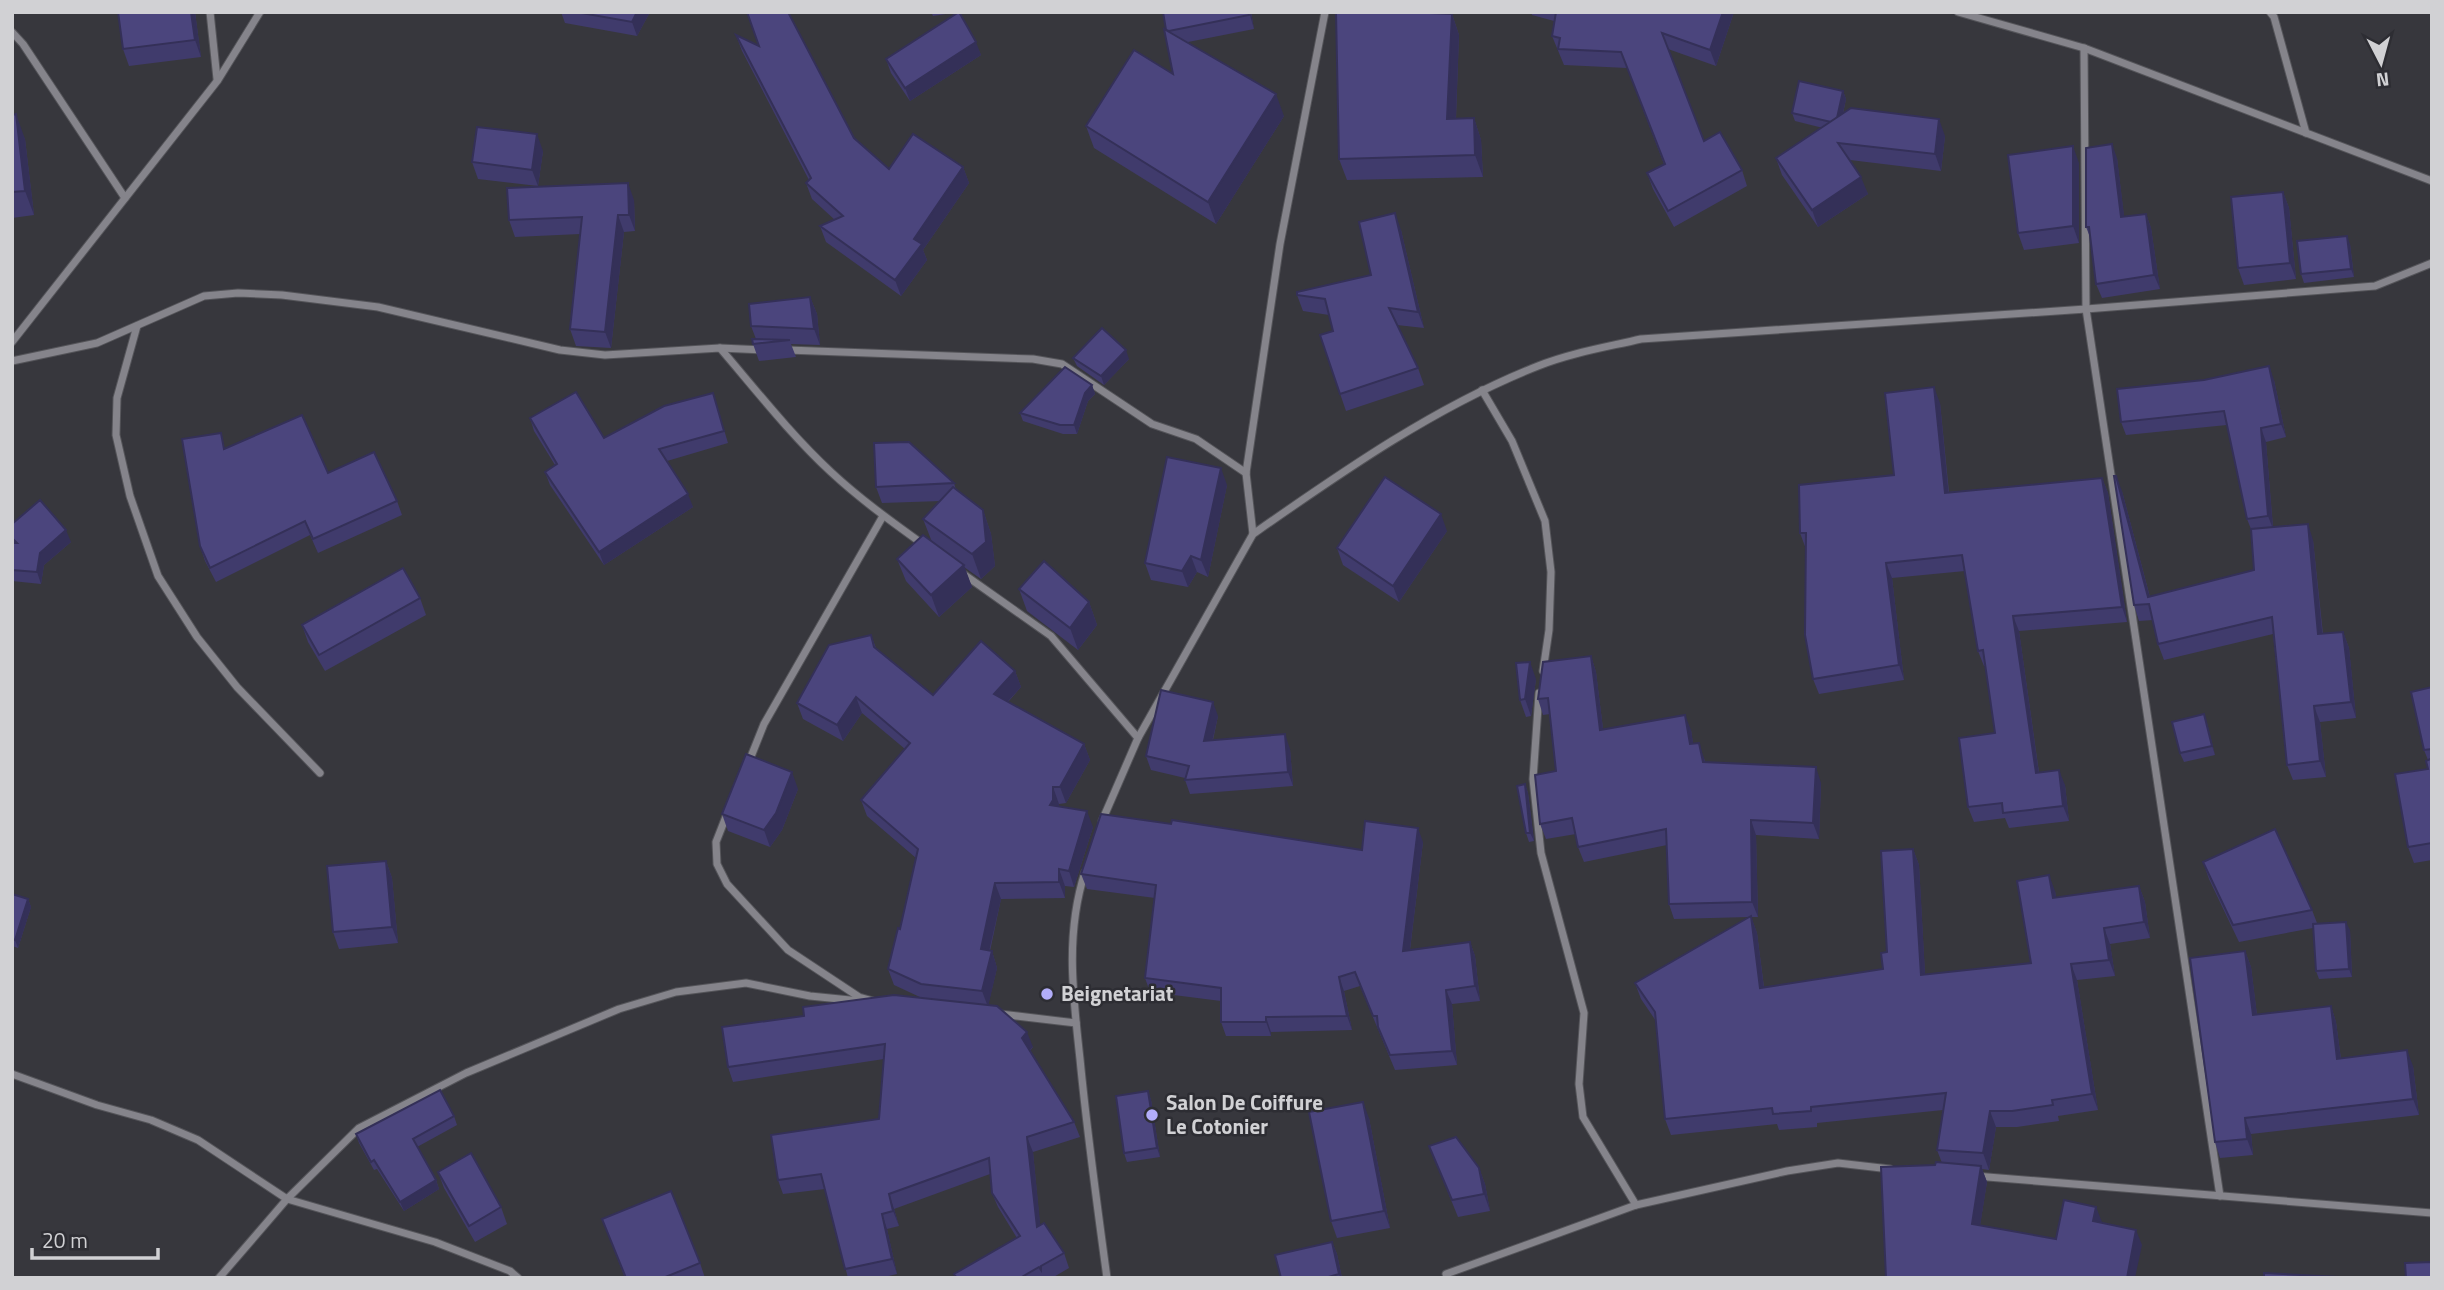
<svg xmlns="http://www.w3.org/2000/svg" width="2444" height="1290" viewBox="0 0 2444 1290" font-family="'Titillium Web',sans-serif">
<style>
.lines{fill:none;stroke-linecap:round;stroke-linejoin:round}
.street-casing{stroke:#545459;stroke-width:9}
.street{stroke:#85848b;stroke-width:7}
.wall{fill:#403b6c}
.shaded-wall{fill:#343058}
.building{fill:#4b457d;stroke:#343058;stroke-width:2}
.poi-dot{fill:#b2adf9;stroke:#2d2d33;stroke-width:2.5}
.labels{text-anchor:middle;stroke-width:5;stroke-linejoin:round;paint-order:stroke}
.poi-label{font-size:21px;font-weight:bold;fill:#d1d1d4;stroke:#2d2d33;text-anchor:start}
</style>
<rect width="100%" height="100%" fill="#37373d"/>
<g class="lines">
<defs>
<g id="street">
<polyline points="210,12 217,79"/>
<polyline points="1958,12 2084,48 2432,181"/>
<polyline points="2270,12 2274,17 2306,133"/>
<polyline points="12,32 23,44 125,198"/>
<polyline points="2084,48 2086,309 2220,1196"/>
<polyline points="137,326 117,398 116,435 130,496 158,576 197,637 237,687 320,773"/>
<polyline points="12,342 218,80 260,12"/>
<polyline points="720,348 764,350"/>
<polyline points="787,350 1033,359 1062,364 1152,424 1196,439 1246,473"/>
<path d="M12,361L97,343L204,296L238,293L282,295L378,307L560,350L605,355L720,348C756,390 791,435 831,472C860,499 892,522 924,545"/>
<polyline points="1482,390 1512,441 1545,521 1551,572 1549,630 1543,671"/>
<path d="M1253,534C1342,472 1436,406 1538,366C1570,353 1607,347 1641,339L2086,309L2375,286L2432,263"/>
<polyline points="962,573 1051,636 1138,738"/>
<polyline points="1539,693 1533,779 1541,853 1584,1013 1579,1084 1583,1117 1636,1205"/>
<polyline points="748,764 764,724 883,516"/>
<polyline points="727,814 716,842 717,864 727,884 788,950 859,997 873,1001"/>
<polyline points="1102,821 1138,738 1253,534 1246,473 1280,244 1325,12"/>
<path d="M1085,872C1065,934 1073,995 1080,1059C1087,1132 1097,1205 1107,1278"/>
<polyline points="1000,1014 1076,1023"/>
<polyline points="12,1074 97,1105 151,1120 198,1140 287,1199 435,1242 510,1271 518,1278"/>
<polyline points="1975,1176 2432,1213"/>
<polyline points="1446,1274 1636,1205 1787,1171 1838,1163 1890,1169"/>
<polyline points="219,1278 287,1199 359,1128 466,1073 619,1009 676,992 746,983 810,996 860,1001"/>
</g>
</defs>
<!-- street casing -->
<use href="#street" class="street-casing"/>
<!-- street -->
<use href="#street" class="street"/>
</g>
<!-- wall -->
<g class="wall">
<polygon points="118,12 195,12 201,57 129,66 123,49"/>
<polygon points="561,12 650,12 637,36 565,23"/>
<polygon points="931,12 960,12 981,55 910,101 891,73 886,59 958,12 933,16"/>
<polygon points="1163,12 1251,12 1254,29 1188,42 1284,116 1216,224 1094,148 1086,126 1173,74"/>
<polygon points="1531,12 1734,12 1716,66 1668,49 1704,141 1742,170 1747,186 1674,227 1653,189 1647,173 1664,164 1627,68 1564,65 1552,36 1554,21 1532,15"/>
<polygon points="1452,14 1459,35 1456,119 1474,118 1481,140 1483,177 1347,180 1339,159"/>
<polygon points="736,35 889,169 963,167 969,183 923,250 927,260 901,296 826,242 820,226 835,220 812,199 806,183 809,180 742,51"/>
<polygon points="1843,91 1846,99 1843,114 1945,136 1941,171 1850,160 1868,194 1818,227 1782,175 1776,158 1823,128 1795,121 1792,113"/>
<polygon points="12,115 25,139 34,215 12,218"/>
<polygon points="543,151 538,186 478,179 472,162"/>
<polygon points="2117,158 2124,217 2146,214 2151,228 2160,289 2102,298 2096,284 2090,237 2086,227"/>
<polygon points="2079,163 2079,243 2024,250 2018,233"/>
<polygon points="2283,192 2289,208 2296,279 2244,285 2238,268"/>
<polygon points="634,200 635,231 624,232 611,348 576,346 570,329 580,234 515,237 509,220"/>
<polygon points="1401,230 1424,328 1397,325 1418,368 1424,385 1346,411 1320,335 1333,331 1329,315 1303,311 1297,295 1371,275"/>
<polygon points="2350,244 2354,277 2304,283 2301,274"/>
<polygon points="810,297 817,314 820,345 791,344 796,357 759,361 753,344 756,339 751,326"/>
<polygon points="1073,358 1129,359 1104,385 1077,366"/>
<polygon points="2274,380 2286,437 2266,442 2273,527 2313,540 2323,634 2343,632 2349,648 2356,718 2320,722 2326,777 2293,780 2287,765 2273,634 2164,660 2158,644 2153,620 2139,621 2134,605 2122,491 2150,597 2254,570 2251,529 2247,519 2227,425 2126,435 2121,422"/>
<polygon points="1092,385 1095,394 1088,401 1077,434 1063,434 1023,421 1020,413"/>
<polygon points="713,393 728,443 667,461 693,507 604,565 550,485 545,472 555,465 534,431 530,418 604,438"/>
<polygon points="1940,403 1949,492 2102,478 2108,493 2127,622 2019,631 2039,772 2065,785 2069,821 2009,828 2005,818 1974,822 1968,807 1995,733 1986,666 1984,666 1978,651 1965,571 1892,578 1904,680 1819,694 1813,679 1806,549 1800,533 1894,475"/>
<polygon points="227,448 328,473 397,501 402,515 318,553 310,535 216,582 205,561 200,546"/>
<polygon points="954,483 956,490 983,510 991,534 995,566 981,579 964,567 972,587 939,617 906,581 897,559 932,542 923,519 941,501 882,503 876,487"/>
<polygon points="1227,485 1208,577 1197,572 1188,587 1151,580 1145,563"/>
<polygon points="12,524 71,542 44,565 41,584 12,581"/>
<polygon points="1447,531 1399,602 1343,565 1337,548"/>
<polygon points="1019,589 1089,602 1097,625 1078,650 1027,611"/>
<polygon points="420,598 426,615 325,671 308,642 302,625"/>
<polygon points="871,635 876,648 933,695 1015,671 1021,687 1008,702 1084,744 1090,760 1066,803 1059,804 1059,807 1093,827 1074,887 1065,886 1065,898 1001,899 990,951 992,951 997,968 988,1005 1033,1047 1030,1051 1074,1122 1080,1137 1033,1152 1040,1225 1064,1253 1069,1268 1052,1278 956,1278 954,1274 1017,1238 998,1207 992,1193 990,1174 894,1209 899,1226 887,1229 897,1274 880,1278 848,1278 825,1189 783,1194 778,1180 879,1119 884,1059 733,1082 728,1067 922,998 894,985 888,969 900,929 916,858 867,816 861,800 905,749 862,713 843,741 803,719 797,703"/>
<polygon points="1591,656 1596,672 1603,729 1691,730 1693,744 1704,758 1705,762 1821,783 1819,839 1756,835 1758,917 1751,917 1757,933 1764,987 1883,969 1913,849 1919,865 1925,975 2031,963 2055,891 2056,898 2139,886 2145,902 2150,938 2110,944 2115,976 2077,980 2098,1110 2058,1116 2059,1121 2017,1127 1996,1127 1989,1170 1982,1169 1987,1182 1980,1225 2056,1239 2096,1207 2101,1223 2142,1245 1886,1278 1935,1165 1942,1163 1937,1150 1943,1110 1817,1123 1817,1127 1779,1130 1777,1124 1671,1135 1665,1119 1656,1021 1641,999 1635,983 1749,917 1674,919 1669,904 1667,845 1584,862 1578,847 1576,834 1546,839 1540,824 1556,771 1550,714 1543,715 1538,699"/>
<polygon points="1536,679 1531,716 1526,717 1520,700"/>
<polygon points="2432,687 2432,860 2414,863 2408,847 2428,769 2428,760 2424,750"/>
<polygon points="1218,716 1213,740 1290,749 1293,786 1190,794 1185,780 1185,778 1151,770 1146,756"/>
<polygon points="2207,723 2215,755 2184,762 2180,753"/>
<polygon points="1525,784 1528,793 1534,841 1529,842 1526,833"/>
<polygon points="798,789 782,830 770,847 728,831 722,814"/>
<polygon points="1423,842 1410,950 1470,942 1475,956 1480,1001 1452,1004 1457,1065 1395,1070 1360,986 1344,991 1352,1030 1271,1032 1271,1036 1226,1036 1221,1022 1221,1001 1150,992 1145,978 1155,898 1087,889 1081,874 1362,850"/>
<polygon points="386,861 392,878 398,943 339,949 333,932"/>
<polygon points="2203,862 2312,910 2317,923 2350,930 2352,977 2319,979 2316,971 2313,928 2239,942 2209,879"/>
<polygon points="12,894 28,899 31,907 18,948 12,946"/>
<polygon points="2245,951 2251,967 2257,1015 2331,1006 2336,1022 2341,1059 2413,1066 2419,1115 2251,1134 2253,1155 2220,1158 2215,1142"/>
<polygon points="1148,1091 1151,1100 1160,1157 1127,1162 1124,1153"/>
<polygon points="454,1116 457,1125 417,1147 436,1180 439,1189 404,1211 377,1169 374,1170 359,1143 356,1134"/>
<polygon points="1369,1118 1390,1228 1337,1238 1331,1221"/>
<polygon points="1429,1146 1479,1168 1485,1184 1490,1211 1458,1217"/>
<polygon points="438,1172 501,1207 507,1224 475,1242 444,1188"/>
<polygon points="602,1219 700,1263 705,1278 625,1278"/>
<polygon points="1332,1242 1337,1254 1342,1278 1281,1278"/>
</g>
<!-- shaded-wall -->
<g class="shaded-wall">
<polygon points="191,12 195,12 201,57 195,40"/>
<polygon points="637,12 650,12 637,36 632,22"/>
<polygon points="1249,12 1251,12 1254,29"/>
<polygon points="1723,12 1734,12 1716,66 1710,50"/>
<polygon points="1452,14 1459,35 1455,140 1447,119"/>
<polygon points="976,42 981,55 910,101 905,88"/>
<polygon points="1843,91 1846,99 1839,131 1836,123"/>
<polygon points="1276,94 1284,116 1216,224 1208,202"/>
<polygon points="16,114 25,139 34,215 25,191"/>
<polygon points="1474,118 1481,140 1483,177 1475,155"/>
<polygon points="1939,119 1945,136 1941,171 1935,154"/>
<polygon points="537,134 543,151 538,186 532,170"/>
<polygon points="2112,144 2117,158 2126,231 2121,217"/>
<polygon points="2073,146 2079,163 2079,243 2073,226"/>
<polygon points="963,167 969,183 923,250 927,260 901,296 895,280 914,239"/>
<polygon points="1861,177 1868,194 1818,227 1812,210"/>
<polygon points="628,183 634,200 635,231 629,215"/>
<polygon points="2283,192 2289,208 2296,279 2290,263"/>
<polygon points="1395,213 1401,230 1424,328 1418,312"/>
<polygon points="2146,214 2151,228 2160,289 2154,275"/>
<polygon points="618,215 624,232 611,348 605,332"/>
<polygon points="2347,236 2350,244 2354,277 2351,269"/>
<polygon points="810,297 817,314 820,345 814,329"/>
<polygon points="1126,350 1129,359 1104,385 1101,376"/>
<polygon points="2269,366 2274,380 2286,437 2281,424"/>
<polygon points="1092,385 1095,394 1088,401 1077,434 1074,425 1085,393"/>
<polygon points="1934,387 1940,403 1950,508 1945,493"/>
<polygon points="2261,428 2266,442 2273,529 2268,516"/>
<polygon points="1221,468 1227,485 1208,577 1201,560"/>
<polygon points="2116,476 2122,491 2154,613 2148,597"/>
<polygon points="2102,478 2108,493 2127,622 2122,607"/>
<polygon points="688,494 693,507 604,565 599,552"/>
<polygon points="983,510 991,534 995,566 981,579 972,554"/>
<polygon points="1441,514 1447,531 1399,602 1393,586"/>
<polygon points="2308,524 2313,540 2324,650 2318,634"/>
<polygon points="66,530 71,542 44,565 41,584 37,572 40,553"/>
<polygon points="1191,556 1197,572 1188,587 1182,571"/>
<polygon points="1886,563 1892,578 1904,680 1899,665"/>
<polygon points="964,565 972,587 939,617 931,595"/>
<polygon points="1089,602 1097,625 1078,650 1070,628"/>
<polygon points="2013,616 2019,631 2041,788 2036,773"/>
<polygon points="2343,632 2349,648 2356,718 2351,702"/>
<polygon points="1591,656 1596,672 1605,745 1600,730"/>
<polygon points="1530,662 1536,679 1531,716 1525,699"/>
<polygon points="1015,671 1021,687 1000,710 994,694"/>
<polygon points="856,697 862,713 843,741 837,725"/>
<polygon points="1213,702 1218,716 1209,755 1204,741"/>
<polygon points="2314,706 2320,722 2326,777 2320,761"/>
<polygon points="2204,714 2207,723 2215,755 2212,746"/>
<polygon points="1685,715 1691,730 1696,760 1690,744"/>
<polygon points="1285,734 1290,749 1293,786 1288,772"/>
<polygon points="1699,743 1704,758 1708,778 1703,762"/>
<polygon points="1084,744 1090,760 1066,803 1060,787"/>
<polygon points="1816,767 1821,783 1819,839 1813,823"/>
<polygon points="2059,770 2065,785 2069,821 2063,806"/>
<polygon points="792,772 798,789 782,830 770,847 764,830"/>
<polygon points="1525,784 1528,793 1534,841 1530,833"/>
<polygon points="1053,787 1059,804 1058,816 1050,805"/>
<polygon points="1087,811 1093,827 1074,887 1069,871"/>
<polygon points="1751,820 1756,835 1758,917 1752,902"/>
<polygon points="1418,828 1423,842 1408,965 1403,951"/>
<polygon points="1913,849 1919,865 1926,991 1921,975"/>
<polygon points="386,861 392,878 398,943 392,927"/>
<polygon points="1059,869 1065,886 1065,898 1059,882"/>
<polygon points="2049,875 2055,891 2059,914 2053,898"/>
<polygon points="995,883 1001,899 986,965 981,949"/>
<polygon points="2139,886 2145,902 2150,938 2144,922"/>
<polygon points="28,899 31,907 18,948 15,940"/>
<polygon points="1751,916 1757,933 1766,1004 1760,988"/>
<polygon points="2346,922 2350,930 2352,977 2349,969"/>
<polygon points="2104,928 2110,944 2115,976 2109,960"/>
<polygon points="1470,942 1475,956 1480,1001 1475,986"/>
<polygon points="992,951 997,968 988,1007 982,991"/>
<polygon points="2245,951 2251,967 2259,1031 2253,1015"/>
<polygon points="2071,964 2077,980 2098,1110 2092,1094"/>
<polygon points="1339,977 1344,991 1352,1030 1347,1016"/>
<polygon points="1446,990 1452,1004 1457,1065 1452,1051"/>
<polygon points="2331,1006 2336,1022 2343,1075 2337,1059"/>
<polygon points="1266,1017 1271,1032 1271,1036 1266,1022"/>
<polygon points="1027,1032 1033,1047 1027,1053 1022,1038"/>
<polygon points="2407,1050 2413,1066 2419,1115 2413,1099"/>
<polygon points="1148,1091 1151,1100 1160,1157 1157,1148"/>
<polygon points="1363,1102 1369,1118 1390,1228 1384,1211"/>
<polygon points="1990,1111 1996,1127 1989,1170 1983,1153"/>
<polygon points="2245,1118 2251,1134 2253,1155 2247,1139"/>
<polygon points="1027,1137 1033,1152 1042,1242 1037,1227"/>
<polygon points="1981,1166 1987,1182 1978,1239 1972,1224"/>
<polygon points="1479,1168 1485,1184 1490,1211 1484,1194"/>
<polygon points="436,1180 439,1189 404,1211 400,1202"/>
<polygon points="889,1194 894,1209 899,1226 893,1211"/>
<polygon points="2096,1207 2102,1222 2099,1237 2093,1221"/>
<polygon points="882,1214 887,1229 897,1274 892,1259"/>
<polygon points="2136,1230 2142,1245 2135,1278 2127,1278"/>
<polygon points="1332,1242 1337,1254 1342,1278 1340,1278 1339,1274"/>
</g>
<!-- building -->
<g class="building">
<polygon points="118,12 191,12 195,40 123,49"/>
<polygon points="576,12 637,12 632,22"/>
<polygon points="747,12 788,12 854,138 889,169 913,134 963,167 914,239 922,244 895,280 820,226 843,216 806,183 811,178 736,35 759,46"/>
<polygon points="959,12 976,42 905,88 886,59"/>
<polygon points="1163,12 1249,12 1249,15 1169,31 1166,30"/>
<polygon points="1336,12 1406,12 1452,14 1447,119 1474,118 1475,155 1339,159"/>
<polygon points="1556,12 1723,12 1710,50 1662,33 1704,141 1720,132 1742,170 1668,211 1647,173 1665,164 1621,52 1558,49 1560,38 1552,36"/>
<polygon points="1164,29 1276,94 1208,202 1086,126 1134,50 1173,74"/>
<polygon points="1799,81 1843,91 1837,118 1831,122 1792,113"/>
<polygon points="1851,108 1939,119 1935,154 1838,143 1861,177 1812,210 1776,158"/>
<polygon points="16,114 25,191 12,192 12,115"/>
<polygon points="477,127 537,134 532,170 472,162"/>
<polygon points="2112,144 2121,217 2146,214 2154,275 2096,284 2089,227 2086,227 2086,148"/>
<polygon points="2073,146 2073,226 2018,233 2008,155"/>
<polygon points="628,183 629,215 618,215 605,332 570,329 582,217 509,220 507,188"/>
<polygon points="2283,192 2290,263 2238,268 2231,197"/>
<polygon points="1395,213 1418,312 1389,308 1418,368 1340,394 1320,335 1333,331 1325,299 1297,295 1297,292 1371,275 1359,222"/>
<polygon points="2347,236 2351,269 2301,274 2297,241"/>
<polygon points="810,297 814,329 751,326 749,304"/>
<polygon points="1102,328 1126,350 1101,376 1073,358"/>
<polygon points="752,339 790,340 753,344"/>
<polygon points="2269,366 2281,424 2261,428 2268,516 2247,519 2224,411 2121,422 2117,389 2204,380"/>
<polygon points="1065,367 1092,385 1085,393 1074,425 1060,425 1020,413"/>
<polygon points="1934,387 1945,493 2102,478 2122,607 2013,616 2036,773 2059,770 2063,806 2003,813 2002,803 1968,807 1959,738 1995,733 1983,650 1978,651 1962,555 1886,563 1899,665 1813,679 1805,635 1806,533 1800,533 1799,485 1894,475 1885,393"/>
<polygon points="576,392 604,438 664,406 713,393 724,431 659,449 688,494 599,552 545,472 557,464 530,418"/>
<polygon points="302,415 328,473 374,452 397,501 313,539 305,521 210,568 200,546 182,439 221,433 224,449"/>
<polygon points="909,442 954,483 876,487 874,443"/>
<polygon points="1167,457 1221,468 1201,560 1191,556 1182,571 1145,563"/>
<polygon points="2114,476 2116,476 2148,597 2254,570 2251,529 2308,524 2318,634 2343,632 2351,702 2314,706 2320,761 2287,765 2272,617 2158,644 2149,604 2134,605"/>
<polygon points="1385,477 1441,514 1393,586 1337,548"/>
<polygon points="953,487 983,510 986,542 972,554 923,519"/>
<polygon points="40,500 66,530 40,553 37,572 12,570 12,543 17,543 12,538 12,524"/>
<polygon points="923,535 964,565 931,595 897,559"/>
<polygon points="1044,561 1089,602 1070,628 1019,589"/>
<polygon points="403,568 420,598 319,655 302,625"/>
<polygon points="871,635 874,647 933,695 981,641 1015,671 994,694 1084,744 1060,787 1053,787 1053,800 1050,805 1087,811 1069,871 1059,869 1059,882 995,883 981,949 992,951 982,991 921,984 888,969 898,928 900,929 918,849 861,800 910,743 856,697 837,725 797,703 829,645"/>
<polygon points="1591,656 1600,730 1685,715 1690,744 1699,743 1703,762 1816,767 1813,823 1751,820 1752,902 1669,904 1666,829 1578,847 1572,818 1540,824 1535,775 1556,771 1548,698 1538,699 1543,662"/>
<polygon points="1530,662 1525,699 1520,700 1516,663"/>
<polygon points="2432,687 2432,749 2424,750 2411,692"/>
<polygon points="1161,690 1213,702 1204,741 1285,734 1288,772 1185,780 1189,766 1146,756"/>
<polygon points="2204,714 2212,746 2180,753 2172,722"/>
<polygon points="746,754 792,772 776,813 764,830 722,814"/>
<polygon points="2432,758 2432,843 2408,847 2395,774 2428,769 2426,761"/>
<polygon points="1525,784 1530,833 1526,833 1517,786"/>
<polygon points="1101,814 1171,824 1172,820 1362,850 1365,821 1418,828 1403,951 1470,942 1475,986 1446,990 1452,1051 1390,1055 1378,1027 1377,1016 1373,1016 1355,972 1339,977 1347,1016 1266,1017 1266,1022 1221,1022 1221,988 1145,978 1156,885 1081,874"/>
<polygon points="2275,829 2312,910 2233,925 2203,862"/>
<polygon points="1913,849 1921,975 2031,963 2017,881 2049,875 2053,898 2139,886 2144,922 2104,928 2109,960 2071,964 2092,1094 2052,1100 2053,1105 2012,1111 1990,1111 1983,1153 1937,1150 1946,1093 1811,1107 1811,1111 1773,1114 1772,1108 1665,1119 1655,1012 1635,983 1751,916 1760,988 1883,969 1881,953 1887,952 1881,851"/>
<polygon points="386,861 392,927 333,932 327,866"/>
<polygon points="12,894 28,899 15,940 12,939"/>
<polygon points="2346,922 2349,969 2316,971 2313,924"/>
<polygon points="2245,951 2253,1015 2331,1006 2337,1059 2407,1050 2413,1099 2245,1118 2247,1139 2215,1142 2190,958"/>
<polygon points="894,995 997,1006 1027,1032 1022,1038 1074,1122 1027,1137 1037,1227 1044,1223 1064,1253 1041,1266 1041,1270 1039,1267 1020,1278 957,1278 954,1274 1020,1236 992,1193 989,1158 889,1194 893,1211 882,1214 892,1259 845,1269 821,1174 778,1180 771,1135 879,1119 885,1044 728,1067 722,1027 804,1016 803,1007"/>
<polygon points="440,1090 454,1116 413,1139 436,1180 400,1202 374,1160 371,1162 356,1134"/>
<polygon points="1148,1091 1157,1148 1124,1153 1116,1096"/>
<polygon points="1363,1102 1384,1211 1331,1221 1309,1112"/>
<polygon points="1456,1137 1479,1168 1484,1194 1452,1200 1429,1146"/>
<polygon points="471,1153 501,1207 469,1226 438,1172"/>
<polygon points="1936,1162 1981,1166 1972,1224 2056,1239 2064,1200 2096,1207 2093,1221 2136,1230 2127,1278 1886,1278 1881,1167 1935,1165"/>
<polygon points="671,1191 700,1263 663,1278 626,1278 602,1219"/>
<polygon points="1332,1242 1339,1274 1325,1278 1281,1278 1275,1255"/>
<polygon points="2432,1262 2432,1278 2406,1278 2405,1263"/>
<polygon points="2264,1273 2339,1277 2264,1278"/>
</g>
<!-- markers -->
<g class="poi-dot">
<circle cx="1047" cy="994" r="7"/>
<circle cx="1152" cy="1115" r="7"/>
</g>
<g class="labels">
<!-- poi labels -->
<g class="poi-label">
<text x="1061" y="1001">Beignetariat</text>
<text x="1166" y="1110">Salon De Coiffure<tspan x="1166" dy="24">Le Cotonier</tspan></text>
</g>
</g>
<!-- border -->
<rect width="2444" height="1290" fill="none" stroke="#d1d1d4" stroke-width="28"/>
<!-- north arrow -->
<g transform="translate(2381 63) rotate(174)" stroke="#2d2d33" stroke-width="5" paint-order="stroke">
<path d="M0-5L12 26L0 18L-12 26Z" fill="#d1d1d4"/>
<text y="-10" font-size="19" font-weight="bold" text-anchor="middle" fill="#d1d1d4">N</text>
</g>
<!-- scale -->
<path d="M32 1248v10h126v-10" fill="none" stroke="#d1d1d4" stroke-width="3.5"/>
<text x="42" y="1248" font-size="21" fill="#d1d1d4" stroke="#2d2d33" stroke-width="5" paint-order="stroke">20 m</text>
</svg>
